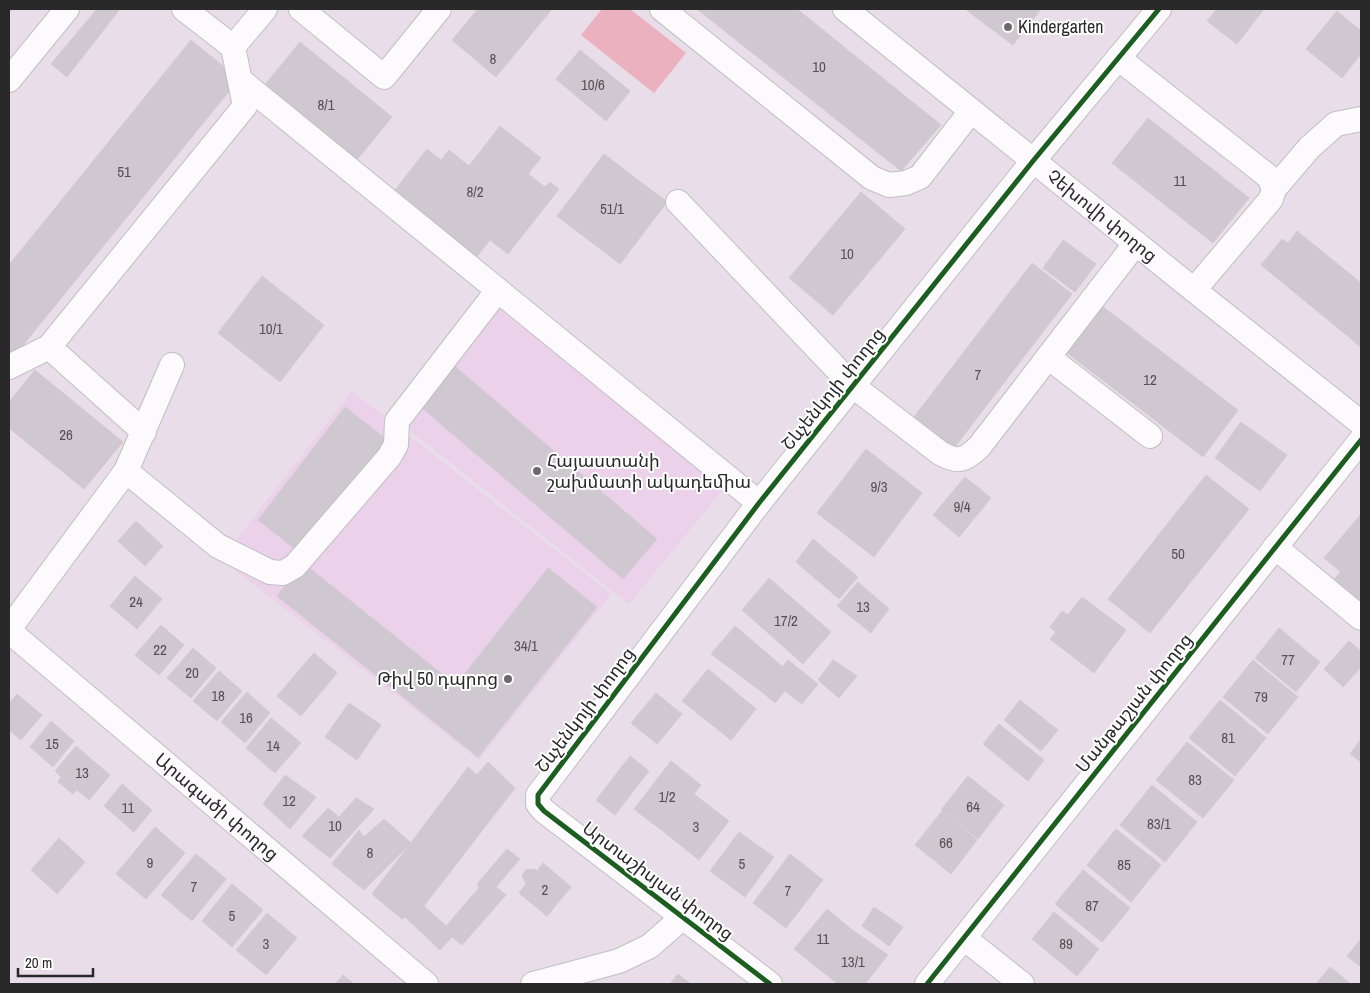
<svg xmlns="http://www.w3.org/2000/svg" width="1370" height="993" viewBox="0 0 1370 993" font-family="'Archivo Narrow','Noto Sans Armenian',sans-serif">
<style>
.education{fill:#ecd1ea}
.pitch{fill:#ecb1be}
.building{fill:#d0c8d0;stroke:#d3cad2}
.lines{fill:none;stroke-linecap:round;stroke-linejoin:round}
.minor-casing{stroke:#c1bfc2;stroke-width:26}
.minor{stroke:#fcfafc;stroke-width:24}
.cycleway-casing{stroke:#fff;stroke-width:8}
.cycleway{stroke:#1b5e20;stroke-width:5}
.poi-dot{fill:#6c686c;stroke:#fff;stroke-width:2}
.labels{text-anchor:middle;stroke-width:4;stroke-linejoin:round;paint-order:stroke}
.number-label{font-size:15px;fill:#545254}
.poi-label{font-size:18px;fill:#292929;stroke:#fff;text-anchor:start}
.street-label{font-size:18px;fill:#292929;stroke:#fff}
</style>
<rect width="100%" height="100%" fill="#e8dde8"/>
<!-- education -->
<g class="education">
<polygon points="493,304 724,488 629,604 399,422"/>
<polygon points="352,391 611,594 479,760 221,559"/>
</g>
<!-- pitch -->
<polygon class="pitch" points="602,9 630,9 686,53 654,93 581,35"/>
<!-- building -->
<g class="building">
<polygon points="97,9 120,9 67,77 51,64"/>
<polygon points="478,9 552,9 496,77 452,40"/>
<polygon points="697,9 797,9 941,125 901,171"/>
<polygon points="965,9 1041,9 1013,45"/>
<polygon points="1217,9 1264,9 1237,44 1207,21"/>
<polygon points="1337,11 1361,31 1361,54 1342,78 1306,49"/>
<polygon points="191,40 239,79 15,355 9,350 9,265"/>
<polygon points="300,42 392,117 351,167 259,92"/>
<polygon points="580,50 630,91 606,121 556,79"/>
<polygon points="1148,118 1249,198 1213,243 1112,163"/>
<polygon points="500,126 541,158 528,174 545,187 550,182 559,189 508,254 490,240 475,259 392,194 427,149 441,160 449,150 469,166"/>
<polygon points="604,154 667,202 620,264 557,216"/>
<polygon points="861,192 905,229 833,315 789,278"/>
<polygon points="1297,231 1361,283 1361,347 1261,265 1282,239 1288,243"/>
<polygon points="1063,240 1096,264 1075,292 1043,268"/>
<polygon points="1032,263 1072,294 954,448 914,417"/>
<polygon points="262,276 324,325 280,382 218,333"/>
<polygon points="1098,303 1238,410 1203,457 1062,349"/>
<polygon points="451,363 657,539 623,579 416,403"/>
<polygon points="35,370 123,442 84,489 9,428 9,402"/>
<polygon points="345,407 389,441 303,555 258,520"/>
<polygon points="1241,422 1287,455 1260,491 1215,458"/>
<polygon points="866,449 922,493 874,557 817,513"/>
<polygon points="1206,475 1249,509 1150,633 1108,599"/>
<polygon points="965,477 991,498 959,537 933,515"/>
<polygon points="1360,515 1361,516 1361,546 1357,552 1341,538"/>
<polygon points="136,521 163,546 145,566 118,541"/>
<polygon points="1341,538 1357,552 1341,572 1324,558"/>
<polygon points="813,539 858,577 839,599 796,562"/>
<polygon points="1361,546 1361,611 1330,585"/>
<polygon points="303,563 456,685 548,568 597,607 478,757 277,596"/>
<polygon points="135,576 162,599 137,629 110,606"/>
<polygon points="769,578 831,632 803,664 742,610"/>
<polygon points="858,582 889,609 871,633 837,606"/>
<polygon points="1082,597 1126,630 1094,673 1050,639 1056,632 1050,627 1062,611 1068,615"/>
<polygon points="161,625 184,645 159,675 135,655"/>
<polygon points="735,626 783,667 762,692 711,654"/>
<polygon points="1279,628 1320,662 1296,692 1255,658"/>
<polygon points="1349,641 1361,651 1361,667 1343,687 1324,669"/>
<polygon points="193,648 216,668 191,698 167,678"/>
<polygon points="314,653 337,673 301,716 277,696"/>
<polygon points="788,660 818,684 802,704 785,691 775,703 762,692"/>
<polygon points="833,660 857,676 839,698 818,680"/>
<polygon points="1253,660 1298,697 1268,734 1223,697"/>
<polygon points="708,669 756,709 731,740 682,701"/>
<polygon points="219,671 242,691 217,721 193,701"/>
<polygon points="247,692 270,713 245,743 221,722"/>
<polygon points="656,693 682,714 657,744 631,723"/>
<polygon points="17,694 42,715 21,740 9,730 9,703"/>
<polygon points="1020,700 1058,730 1041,751 1004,720"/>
<polygon points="1220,700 1266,738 1235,776 1189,738"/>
<polygon points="349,703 381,725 357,760 325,737"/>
<polygon points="271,718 301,743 275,773 246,748"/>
<polygon points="51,721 74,741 53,767 30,747"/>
<polygon points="999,724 1044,760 1028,781 983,744"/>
<polygon points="1361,739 1361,762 1350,754"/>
<polygon points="1187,742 1234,780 1203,818 1156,780"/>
<polygon points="76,746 110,775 89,800 77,790 73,794 58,782 61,777 55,771"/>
<polygon points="630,756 649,771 615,815 596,800"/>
<polygon points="671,761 701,785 664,832 634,809"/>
<polygon points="488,762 515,788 424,906 446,926 479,888 477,884 507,849 520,859 496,887 506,895 462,945 452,937 440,950 405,917 402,919 372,894 468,767 477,775"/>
<polygon points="285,775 316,797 290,829 263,804"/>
<polygon points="968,776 1004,805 978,839 941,810"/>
<polygon points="122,784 152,810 134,832 104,806"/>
<polygon points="1152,785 1197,822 1165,862 1120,825"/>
<polygon points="694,794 729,821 699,860 664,832"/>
<polygon points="356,798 374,809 330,858 302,836 328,808 339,817"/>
<polygon points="942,811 977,840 951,874 915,845"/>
<polygon points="384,819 411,843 364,890 332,864 359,830 364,837"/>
<polygon points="155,827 185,853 146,899 116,874"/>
<polygon points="1116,829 1161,865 1131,902 1087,865"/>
<polygon points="739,832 774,857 745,897 710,871"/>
<polygon points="59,838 85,862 57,894 31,870"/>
<polygon points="196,854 226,879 192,921 161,895"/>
<polygon points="790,854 823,880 786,928 753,903"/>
<polygon points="543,863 571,887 547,916 519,893 526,884 522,876 526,870 534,869 537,871"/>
<polygon points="1083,870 1130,908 1102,942 1055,904"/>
<polygon points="232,884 263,910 232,947 202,921"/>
<polygon points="874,907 903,927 889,946 862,926"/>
<polygon points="827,909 851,929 819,969 794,949"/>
<polygon points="1054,912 1099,949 1077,976 1032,939"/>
<polygon points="267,913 297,938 266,975 236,950"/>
<polygon points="851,929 888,955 865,984 838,984 819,969"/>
<polygon points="1361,939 1361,967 1347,956"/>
<polygon points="1330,967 1351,984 1316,984"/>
<polygon points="678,974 691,984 670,984"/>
<polygon points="343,975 354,984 335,984"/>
</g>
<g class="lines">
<defs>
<g id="minor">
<polyline points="301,9 384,77 439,9"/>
<polyline points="662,9 872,178 889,185 906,183 920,177 971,111"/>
<path id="s1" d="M845,9L1194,290L1361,423"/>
<polyline points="233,47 265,9"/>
<polyline points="1118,58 1269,177 1274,189 1271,199 1194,290"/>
<polyline points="9,80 67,9"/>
<polyline points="240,80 759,503"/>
<polyline points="1274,189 1310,147 1336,124 1361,119"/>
<path d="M678,202L853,386L940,453C958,463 964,461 979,447L1136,243"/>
<polyline points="49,347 144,432"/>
<polyline points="1048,357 1150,436"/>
<polyline points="9,367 49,347 245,106 233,47 184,9"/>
<polyline points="126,471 218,546 270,572 283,573 295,566 389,457 396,445 397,421 498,290"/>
<polyline points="1275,547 1361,618"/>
<polyline points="9,629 126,471 172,365"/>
<path id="s2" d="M9,631L426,984"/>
<polyline points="964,938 1022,984"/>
<polyline points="533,984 619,961 650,946 683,917"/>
<polyline points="770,984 544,811 538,804 538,795 759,503 1033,161 1159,9"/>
<polyline points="927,984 1361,440"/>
</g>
</defs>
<!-- minor casing -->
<use href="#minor" class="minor-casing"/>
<!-- minor -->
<use href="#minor" class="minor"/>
<defs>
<g id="cycleway">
<polyline points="770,984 544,811 538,804 538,795 759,503 1033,161 1159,9"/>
<polyline points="927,984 1361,440"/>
</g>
</defs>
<!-- cycleway casing -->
<use href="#cycleway" class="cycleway-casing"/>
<!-- cycleway -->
<use href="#cycleway" class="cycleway"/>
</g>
<!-- markers -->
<g class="poi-dot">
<circle cx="1008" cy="27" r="5"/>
<circle cx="537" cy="471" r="5"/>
<circle cx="508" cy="679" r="5"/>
</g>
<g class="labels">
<!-- number labels -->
<g class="number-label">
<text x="493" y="64">8</text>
<text x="819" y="72">10</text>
<text x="593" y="90">10/6</text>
<text x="326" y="110">8/1</text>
<text x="124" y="177">51</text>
<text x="1180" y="186">11</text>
<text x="475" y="197">8/2</text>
<text x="612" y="214">51/1</text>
<text x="847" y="259">10</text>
<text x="271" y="334">10/1</text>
<text x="978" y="380">7</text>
<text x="1150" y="385">12</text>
<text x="66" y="440">26</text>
<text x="879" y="492">9/3</text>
<text x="962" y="512">9/4</text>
<text x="1178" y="559">50</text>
<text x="136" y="607">24</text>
<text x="863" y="612">13</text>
<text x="786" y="626">17/2</text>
<text x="526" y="651">34/1</text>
<text x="160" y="655">22</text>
<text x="1288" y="665">77</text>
<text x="192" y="678">20</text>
<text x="218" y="701">18</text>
<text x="1261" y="702">79</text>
<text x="246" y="723">16</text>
<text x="1228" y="743">81</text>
<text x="52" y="749">15</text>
<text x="273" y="751">14</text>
<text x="82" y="778">13</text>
<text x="1195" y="785">83</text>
<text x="667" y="802">1/2</text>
<text x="289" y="806">12</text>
<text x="973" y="812">64</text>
<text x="128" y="813">11</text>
<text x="1159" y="829">83/1</text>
<text x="335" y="831">10</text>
<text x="696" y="832">3</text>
<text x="946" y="848">66</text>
<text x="370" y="858">8</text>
<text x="150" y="868">9</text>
<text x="742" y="869">5</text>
<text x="1124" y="870">85</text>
<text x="194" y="892">7</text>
<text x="545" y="895">2</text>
<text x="788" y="896">7</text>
<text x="1092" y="911">87</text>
<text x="232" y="921">5</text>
<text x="823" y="944">11</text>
<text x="266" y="949">3</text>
<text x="1066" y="949">89</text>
<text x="853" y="967">13/1</text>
</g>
<!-- poi labels -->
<g class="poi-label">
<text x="1018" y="33">Kindergarten</text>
<text x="547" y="467">Հայաստանի<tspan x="547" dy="21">շախմատի ակադեմիա</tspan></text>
<text x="498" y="685" text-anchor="end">Թիվ 50 դպրոց</text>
</g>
<!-- street labels -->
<g class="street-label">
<text dy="6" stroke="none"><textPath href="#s1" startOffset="330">Չեխովի փողոց</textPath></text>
<text transform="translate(833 389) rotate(-51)" y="6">Շևչենկոյի փողոց</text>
<text transform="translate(1134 703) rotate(-51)" y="6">Մանթաշյան փողոց</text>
<text transform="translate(585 710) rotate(-53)" y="6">Շևչենկոյի փողոց</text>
<text dy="6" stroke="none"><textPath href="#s2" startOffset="272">Արագածի փողոց</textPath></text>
<text transform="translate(658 881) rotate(37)" y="6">Արտաշիսյան փողոց</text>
</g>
</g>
<!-- border -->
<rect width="1370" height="993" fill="none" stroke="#292929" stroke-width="20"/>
<!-- scale -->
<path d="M18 968v8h75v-8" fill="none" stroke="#292929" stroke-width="2.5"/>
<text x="25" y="968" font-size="15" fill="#292929" stroke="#ffffff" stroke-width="4" paint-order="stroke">20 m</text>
</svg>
